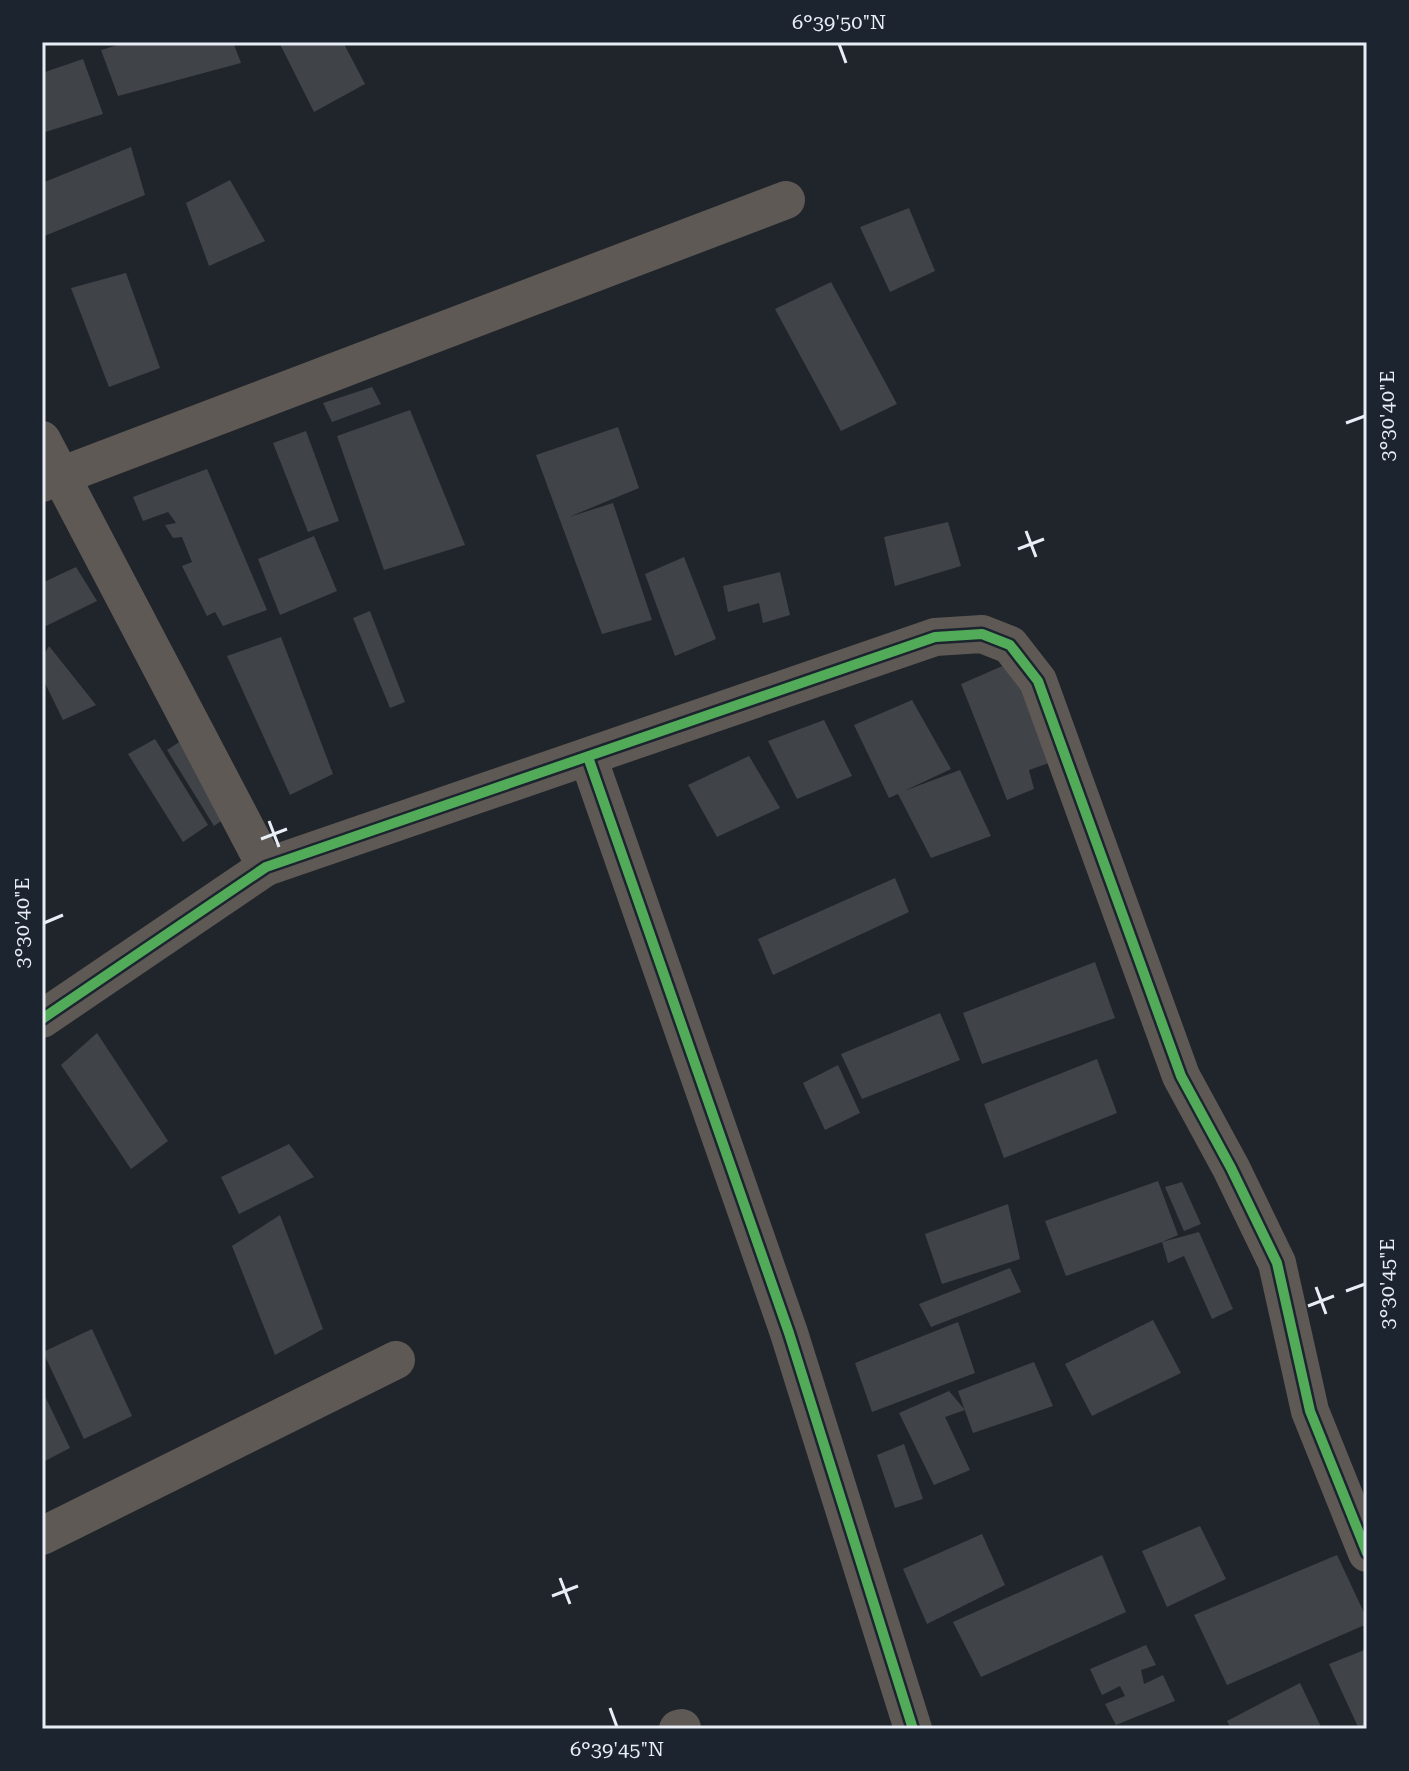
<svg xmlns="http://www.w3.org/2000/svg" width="1409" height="1771" viewBox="0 0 1409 1771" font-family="'Roboto Serif',serif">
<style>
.building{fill:#404348}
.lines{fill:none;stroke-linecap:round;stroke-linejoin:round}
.street{stroke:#5f5955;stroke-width:38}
.cycleway-casing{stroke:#1c242f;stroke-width:15}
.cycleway{stroke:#51ab58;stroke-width:10}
.ticks{fill:none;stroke:#e9eef6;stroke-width:3}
.neatline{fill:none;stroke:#e9eef6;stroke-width:3}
.ticks-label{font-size:20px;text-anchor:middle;fill:#e9eef6}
</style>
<rect width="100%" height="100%" fill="#20252b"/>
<!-- building -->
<g class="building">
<polygon points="128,42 233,42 241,63 118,96 101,50"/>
<polygon points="279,42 343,42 365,84 314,112"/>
<polygon points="83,59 103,114 42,133 42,73"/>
<polygon points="131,147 145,195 42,237 42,183"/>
<polygon points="230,180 265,241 209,266 186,203"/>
<polygon points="909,208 935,271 890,292 860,227"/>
<polygon points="126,273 160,368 109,387 71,288"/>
<polygon points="831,282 897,404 841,431 775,309"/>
<polygon points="372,387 381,404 332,422 323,403"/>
<polygon points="410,410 465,545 384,570 337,436"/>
<polygon points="618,427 639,488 569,517 613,503 652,620 602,634 536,455"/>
<polygon points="306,431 339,521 308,532 273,443"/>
<polygon points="207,469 267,610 223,626 215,612 207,616 182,566 192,562 182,537 173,538 165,525 176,523 168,512 143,521 133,497"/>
<polygon points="948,522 961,566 895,586 884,537"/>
<polygon points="314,536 337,591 280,615 258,559"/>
<polygon points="684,557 716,639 675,656 645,574"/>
<polygon points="76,567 97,601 42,628 42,583"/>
<polygon points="780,572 790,615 763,623 759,603 728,612 723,586"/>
<polygon points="370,611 405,702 390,708 353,618"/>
<polygon points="281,637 333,774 290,795 227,656"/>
<polygon points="49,646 96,705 63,720 42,677 42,658"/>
<polygon points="1014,661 1052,762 1029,770 1034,789 1007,800 961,684"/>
<polygon points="912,700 951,769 904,791 960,770 991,836 931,858 898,794 889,798 854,725"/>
<polygon points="824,720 852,776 797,799 768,741"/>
<polygon points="190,735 236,811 214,826 167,750"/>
<polygon points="155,739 208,825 183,842 128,754"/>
<polygon points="749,756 780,808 717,837 688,785"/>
<polygon points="895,878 909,912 773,975 758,939"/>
<polygon points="1095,962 1115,1018 982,1064 963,1013"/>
<polygon points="940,1013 960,1060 862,1099 841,1054"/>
<polygon points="97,1033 168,1141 131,1169 61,1065"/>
<polygon points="1097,1059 1117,1113 1004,1158 984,1104"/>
<polygon points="838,1065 860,1113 825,1130 803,1083"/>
<polygon points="289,1144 314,1177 239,1214 221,1177"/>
<polygon points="1158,1181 1178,1235 1162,1242 1199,1232 1233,1309 1212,1319 1184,1256 1168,1263 1162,1242 1066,1276 1045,1221"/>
<polygon points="1182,1182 1201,1224 1184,1231 1165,1187"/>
<polygon points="1008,1204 1020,1259 942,1284 925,1234"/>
<polygon points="280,1215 323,1329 275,1355 232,1246"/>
<polygon points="1010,1268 1021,1292 931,1327 919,1304"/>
<polygon points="1153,1320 1181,1373 1092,1416 1065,1364"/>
<polygon points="958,1322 975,1373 872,1412 855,1363"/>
<polygon points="92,1329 132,1416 84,1439 43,1352"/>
<polygon points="1034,1362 1053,1406 973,1433 958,1391"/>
<polygon points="42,1390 70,1448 45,1461 42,1456"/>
<polygon points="949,1391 965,1410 945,1417 970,1470 934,1485 899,1413"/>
<polygon points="904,1444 923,1499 895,1508 877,1455"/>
<polygon points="1200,1526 1226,1579 1167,1607 1142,1551"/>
<polygon points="982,1534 1005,1585 927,1624 903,1569"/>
<polygon points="1102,1555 1126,1612 981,1677 953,1622"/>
<polygon points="1337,1555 1367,1619 1367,1624 1227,1685 1194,1615"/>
<polygon points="1146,1645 1156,1665 1141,1670 1144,1684 1163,1675 1175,1701 1116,1725 1105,1704 1125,1696 1120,1686 1102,1695 1090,1669"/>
<polygon points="1367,1649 1367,1729 1359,1729 1329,1664"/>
<polygon points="1300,1683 1322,1729 1231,1729 1227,1721"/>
</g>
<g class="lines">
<!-- street -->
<g class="street">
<polyline points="42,440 266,867"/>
<polyline points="42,483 786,200"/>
<polyline points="588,757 789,1333 913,1729"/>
<polyline points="42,1019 266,867 935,637 982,634 1010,645 1038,681 1181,1076 1231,1168 1277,1263 1310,1411 1367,1553"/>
<polyline points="42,1536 396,1360"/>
<polyline points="678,1729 682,1728"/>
</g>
<defs>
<g id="cycleway">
<polyline points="588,757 789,1333 913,1729"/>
<polyline points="42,1019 266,867 935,637 982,634 1010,645 1038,681 1181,1076 1231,1168 1277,1263 1310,1411 1367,1553"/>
</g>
</defs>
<!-- cycleway casing -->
<use href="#cycleway" class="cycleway-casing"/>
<!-- cycleway -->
<use href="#cycleway" class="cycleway"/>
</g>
<!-- ticks -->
<path class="ticks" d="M839,44L846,63M1346,423L1365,416M1026,531L1036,557M1018,549L1044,539M269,821L279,847M261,839L287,829M44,923L63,915M1316,1287L1326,1314M1346,1291L1365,1284M1308,1306L1334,1296M560,1578L570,1604M552,1596L578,1586M610,1708L617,1727"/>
<!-- border -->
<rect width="1409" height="1771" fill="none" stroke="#1c242f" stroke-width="88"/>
<rect x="44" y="44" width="1321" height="1683" class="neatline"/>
<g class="ticks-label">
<text x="839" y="29">6°39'50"N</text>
<text transform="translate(1387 416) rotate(-90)" y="7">3°30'40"E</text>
<text transform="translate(22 923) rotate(-90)" y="7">3°30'40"E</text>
<text transform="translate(1387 1284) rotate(-90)" y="7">3°30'45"E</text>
<text x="617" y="1756">6°39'45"N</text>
</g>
</svg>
